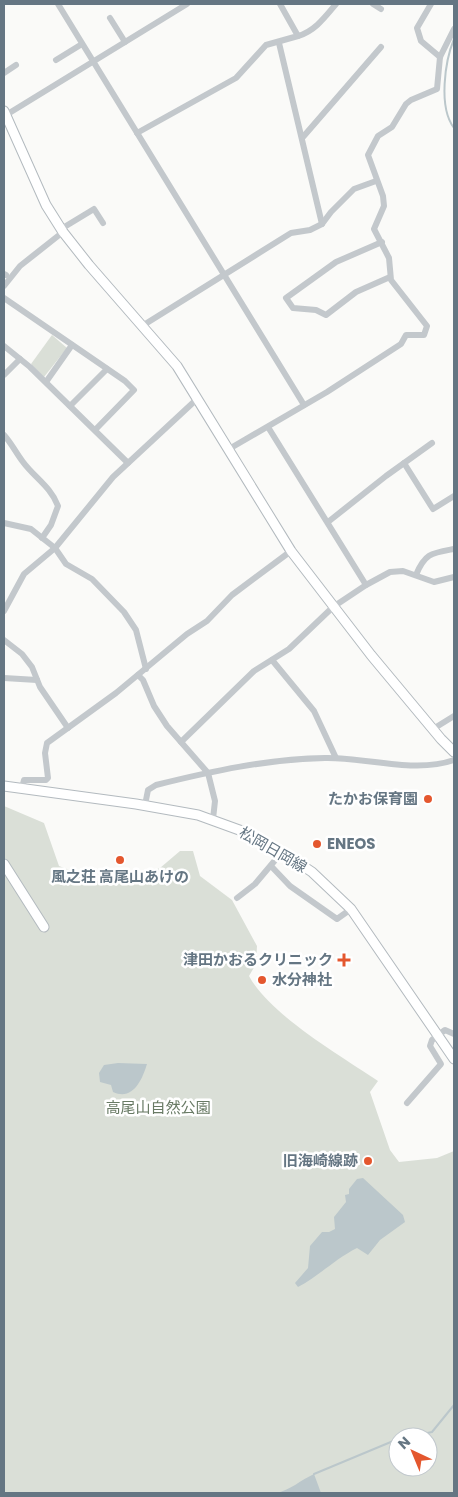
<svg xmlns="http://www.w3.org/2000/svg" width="458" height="1497" viewBox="0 0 458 1497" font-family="Poppins,'Noto Sans JP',sans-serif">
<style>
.green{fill:#dadfd7;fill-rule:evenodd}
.water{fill:#bbc7cb}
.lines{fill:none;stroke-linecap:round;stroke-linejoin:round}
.stream{stroke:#bbc7cb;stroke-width:2}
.secondary-casing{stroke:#b3babf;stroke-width:11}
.street{stroke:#c3c8cc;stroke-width:6}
.secondary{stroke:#fff;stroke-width:9}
.poi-dot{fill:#e4572e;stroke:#fff;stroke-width:2}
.labels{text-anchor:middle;stroke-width:5;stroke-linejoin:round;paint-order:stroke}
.poi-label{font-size:15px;font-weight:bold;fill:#657683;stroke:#fff;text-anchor:end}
.street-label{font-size:15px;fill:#657683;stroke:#fff}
.park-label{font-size:15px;fill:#687a64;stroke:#fff}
</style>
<rect width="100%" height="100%" fill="#fafaf8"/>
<!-- green -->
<g class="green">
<polygon points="52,335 67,348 44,377 31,364"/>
<path d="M4,806L44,823L59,866L111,886L160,868L180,851H193L200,876L232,900L257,946L256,964L249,976C270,1015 341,1056 378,1081L370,1092L390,1150L399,1162L437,1158L454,1151V1493H4ZM398,1437H428V1467H398Z"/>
</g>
<!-- water -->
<g class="water">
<path d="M118,1063L147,1064C142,1080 133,1101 113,1092L111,1085L100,1082L99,1073L104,1065Z"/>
<path d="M363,1178L403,1215L405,1222L380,1240L368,1255L357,1248C335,1259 319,1276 298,1287L295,1283L308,1268L310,1246L322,1232H329L335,1229L334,1217L346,1202L345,1195L349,1194V1189L357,1179Z"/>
<path d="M314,1474L321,1493H277C290,1490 301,1480 314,1474Z"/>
</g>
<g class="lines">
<!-- stream -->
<g class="stream">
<path d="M454,39C445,61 438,107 454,128"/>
<polyline points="409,1437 432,1432 454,1405"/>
<polyline points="314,1474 398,1439"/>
</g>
<defs>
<g id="secondary">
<polyline points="4,111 46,205 63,232 89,265 177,366 291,551 371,655 441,739 454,752"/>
<polyline points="4,786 136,804 198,815 242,831 282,852 312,872 351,909 454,1059"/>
<polyline points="4,864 44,927"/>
</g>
</defs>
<!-- secondary casing -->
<use href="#secondary" class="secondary-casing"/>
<!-- street -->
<g class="street">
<polyline points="58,4 304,405"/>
<polyline points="373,4 381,9"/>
<polyline points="431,4 417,28 421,41 440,57"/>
<polyline points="110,18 125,42"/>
<path d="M298,36C315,31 325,17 336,4"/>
<polyline points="279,43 322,224"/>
<polyline points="56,60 82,44"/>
<polyline points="4,73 16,65"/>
<polyline points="6,115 187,4"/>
<polyline points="137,133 236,78 266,45 298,36 280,4"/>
<polyline points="303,137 381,47"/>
<polyline points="61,229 94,209 103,223"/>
<polyline points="382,242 336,262 286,298 293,308 316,310 326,315 356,292 390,277"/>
<polyline points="4,274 6,275"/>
<polyline points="4,286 20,266 63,232"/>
<polyline points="4,298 125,381 134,390 95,430"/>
<polyline points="142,326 291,233 310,230 322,224 331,212 354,189 376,181"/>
<polyline points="4,346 30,367 128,463"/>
<polyline points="4,375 20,359"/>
<polyline points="46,382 72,345"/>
<polyline points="70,406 107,369"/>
<polyline points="268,427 366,585"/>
<path d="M4,435C12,444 16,453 23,462C34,477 51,487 58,506L51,525L42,538"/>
<polyline points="229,449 327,392 401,344 406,335 424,335 427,326 391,280 389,258 374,229 384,206 383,196 368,155 378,136 392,127 406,104 411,100 437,89 440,57 454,29"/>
<polyline points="404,463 433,509 454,496"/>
<polyline points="328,522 386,476 432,443"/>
<polyline points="4,523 31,529 55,548 66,564 92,579 124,612 136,630 146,669"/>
<path d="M416,575C425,553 432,553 454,549"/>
<polyline points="4,611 24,574 55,548 113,477 197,399"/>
<polyline points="4,640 22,654 32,667 40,687 68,728"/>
<polyline points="272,660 314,711 336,758"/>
<polyline points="138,675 143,680 154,706 167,726 208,773 215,801 213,819"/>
<polyline points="4,678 37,680"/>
<polyline points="433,729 454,716"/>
<polyline points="181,742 254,671 289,649 333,607 366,585 390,572 403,571 434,582 454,577"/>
<polyline points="22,788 24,780 46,780 48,778 45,753 47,743 116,693 187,634 207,621 232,595 291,551"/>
<path d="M145,805L148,790L156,785C212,771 268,759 325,758C367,757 414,774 454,760"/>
<polyline points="271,866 290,886 337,919 351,909"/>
<polyline points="237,898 255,884 282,852"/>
<polyline points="407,1103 441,1064 430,1046 432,1040 445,1030 454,1034"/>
</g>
<!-- secondary -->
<use href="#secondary" class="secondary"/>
</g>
<!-- markers -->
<g class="poi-dot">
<circle cx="428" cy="799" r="5"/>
<circle cx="317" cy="844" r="5"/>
<circle cx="120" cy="860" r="5"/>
<path d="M341.5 952.5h5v5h5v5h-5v5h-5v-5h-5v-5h5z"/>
<circle cx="262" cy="980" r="5"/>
<circle cx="368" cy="1161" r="5"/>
</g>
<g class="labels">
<!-- poi labels -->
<g class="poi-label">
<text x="418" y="804">たかお保育園</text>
<text x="327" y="849" text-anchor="start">ENEOS</text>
<text x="120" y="882" text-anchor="middle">風之荘 高尾山あけの</text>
<text x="333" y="965">津田かおるクリニック</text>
<text x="272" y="985" text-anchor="start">水分神社</text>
<text x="358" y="1166">旧海崎線跡</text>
</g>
<!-- street labels -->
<g class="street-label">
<text transform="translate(273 850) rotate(30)" y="5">松岡日岡線</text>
</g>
<!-- park labels -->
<g class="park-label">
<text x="158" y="1113">高尾山自然公園</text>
</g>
</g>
<!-- border -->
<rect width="458" height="1497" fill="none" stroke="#657683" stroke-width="10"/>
<!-- north arrow -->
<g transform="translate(413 1452) rotate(316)"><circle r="24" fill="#ffffff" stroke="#c1c8cd"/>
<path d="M0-4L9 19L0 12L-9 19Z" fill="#e4572e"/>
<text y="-8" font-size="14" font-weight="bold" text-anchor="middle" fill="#657683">N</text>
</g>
</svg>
